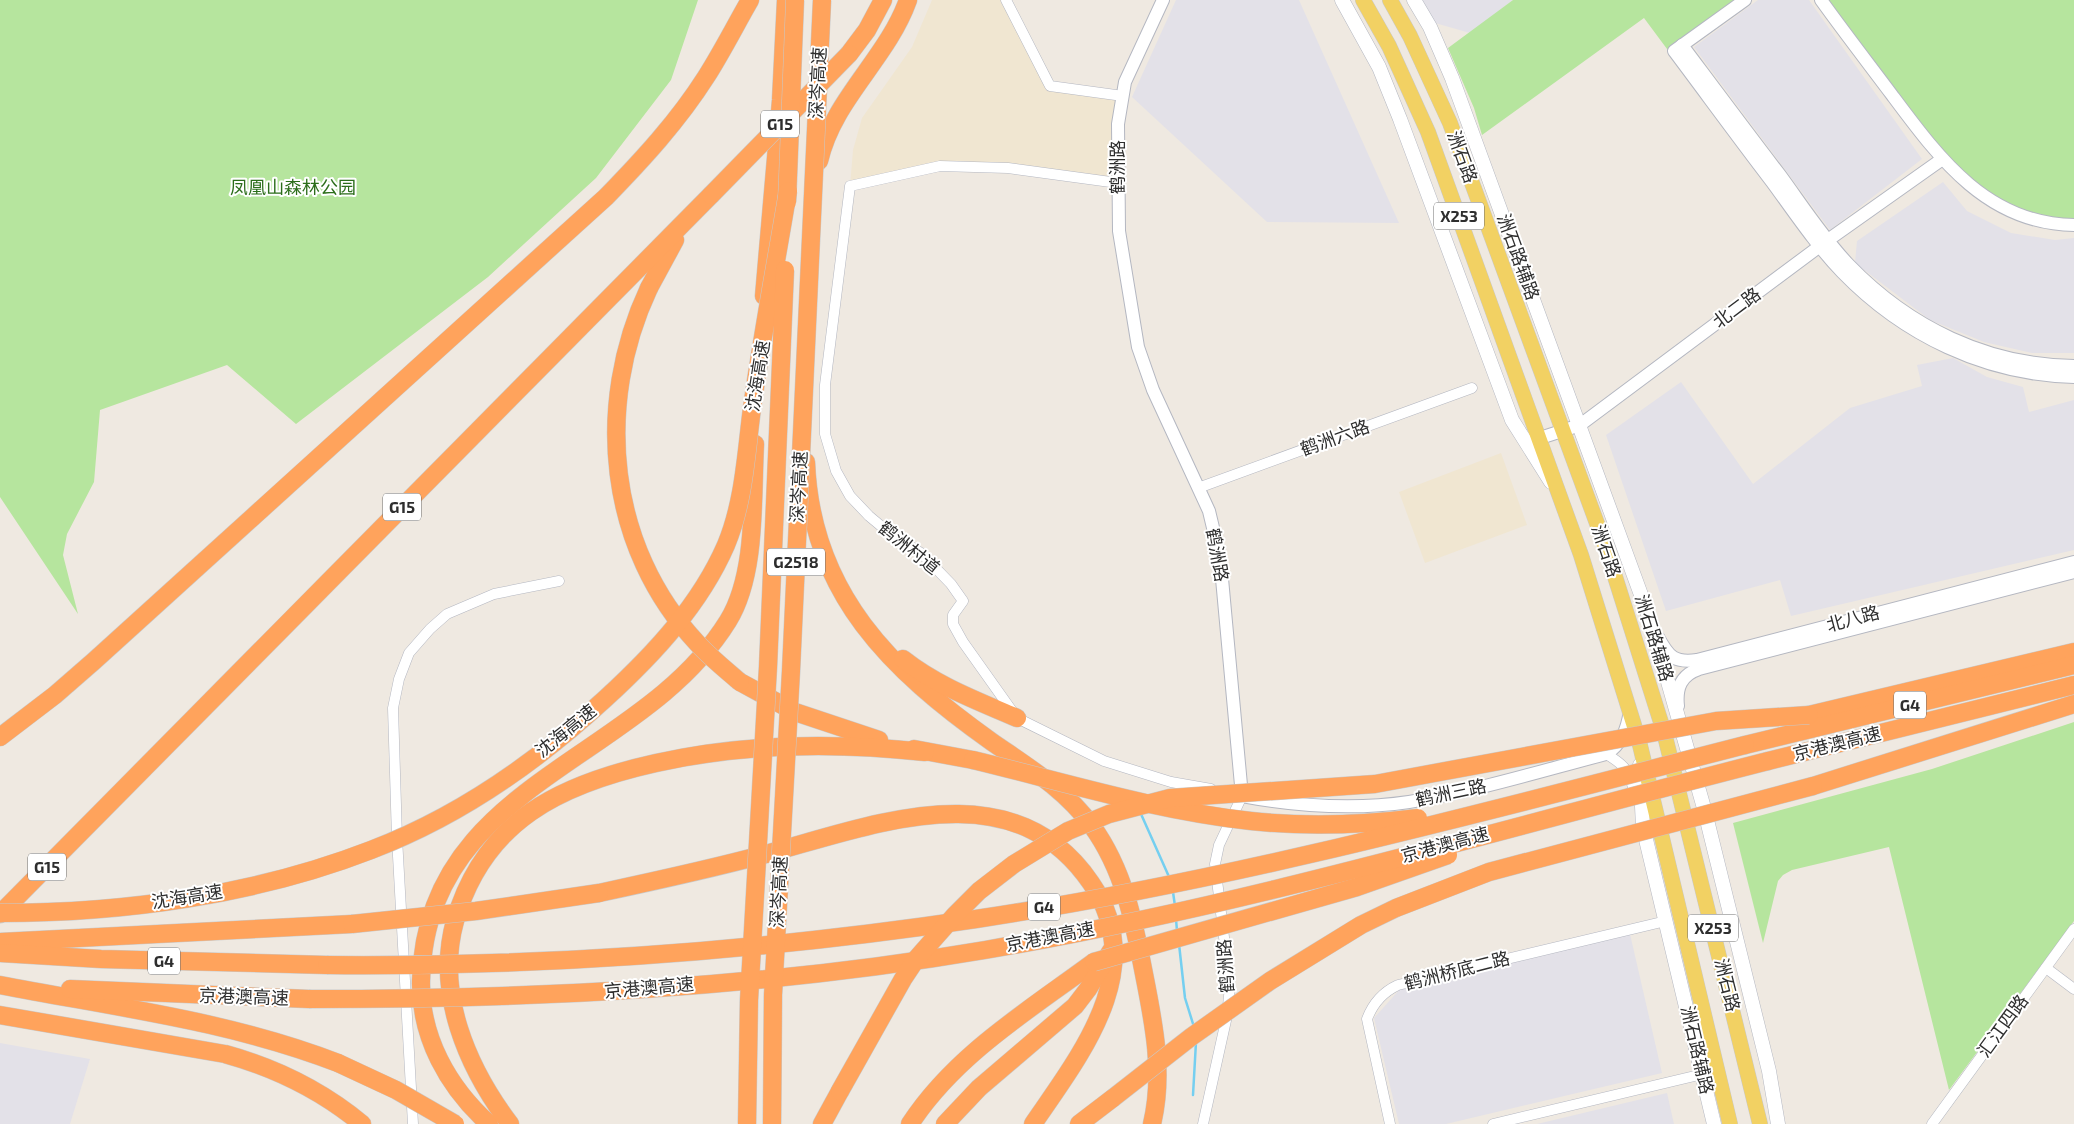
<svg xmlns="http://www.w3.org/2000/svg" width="2074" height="1124" viewBox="0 0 2074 1124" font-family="'Exo 2','Noto Sans SC',sans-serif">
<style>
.industrial{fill:#e3e1e8}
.education{fill:#f0e6d1}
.green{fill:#b6e59e}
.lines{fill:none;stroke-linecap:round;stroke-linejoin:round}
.stream{stroke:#75cff0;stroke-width:2.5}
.minor-casing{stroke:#b4b7c1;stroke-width:11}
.tertiary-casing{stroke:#b4b7c1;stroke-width:14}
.secondary-casing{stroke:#b4b7c1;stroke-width:15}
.primary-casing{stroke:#c9c9c9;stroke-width:16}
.motorway-casing{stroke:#c9c9c9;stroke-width:19}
.minor{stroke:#fff;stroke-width:10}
.tertiary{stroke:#fff;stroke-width:12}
.secondary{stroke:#fff;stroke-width:14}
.primary{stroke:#f2d163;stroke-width:15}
.motorway{stroke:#ffa35c;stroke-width:18}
.motorway-bridge-casing{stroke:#c9c9c9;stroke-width:19;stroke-linecap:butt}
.motorway-bridge{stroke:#ffa35c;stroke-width:18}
.labels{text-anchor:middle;stroke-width:4;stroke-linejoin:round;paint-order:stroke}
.shield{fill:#fff;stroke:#6d6d6d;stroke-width:1}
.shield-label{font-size:16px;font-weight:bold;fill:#2e2e2e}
.street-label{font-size:18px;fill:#2e2e2e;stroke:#fff}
.park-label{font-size:18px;fill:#2c6e1b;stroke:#fff}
</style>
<rect width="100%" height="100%" fill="#efe9e1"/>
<!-- industrial -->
<g class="industrial">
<polygon points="1176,0 1299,0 1399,223 1267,222 1132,97"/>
<polygon points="1422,0 1513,0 1470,33 1435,23"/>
<polygon points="1758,0 1809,0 1922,159 1830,230 1694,47"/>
<polygon points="1943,182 1967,211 2011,233 2055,240 2074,238 2074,353 2032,353 1984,342 1930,320 1855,263 1857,241"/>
<polygon points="1953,358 1987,377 2023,387 2029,412 2074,400 2074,550 1791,616 1780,580 1666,611 1606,435 1681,382 1753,484 1850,408 1922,386 1917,365"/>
<polygon points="1630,934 1662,1073 1446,1124 1399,1124 1374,1018 1401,988"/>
<polygon points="0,1043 90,1059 70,1124 0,1124"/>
<polygon points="1667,1093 1674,1124 1537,1124"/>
</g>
<!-- education -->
<g class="education">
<polygon points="932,0 1006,0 1050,86 1123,96 1118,183 940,166 850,186 853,150 862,118 912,47"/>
<polygon points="1501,453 1527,525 1425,563 1399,492"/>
</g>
<!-- green -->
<g class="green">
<polygon points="0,0 698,0 671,80 596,178 488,277 296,424 227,365 100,410 94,482 67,534 63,555 78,614 0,497"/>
<polygon points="1513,0 1745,0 1670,53 1644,18 1482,135 1474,108 1448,48"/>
<polygon points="1821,0 2074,0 2074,225 2037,220 1966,184"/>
<polygon points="2074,722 2074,921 1949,1090 1889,847 1792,870 1783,875 1778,881 1763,943 1733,823 1932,769"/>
</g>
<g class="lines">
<!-- stream -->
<g class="stream">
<polyline points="1141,814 1170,879"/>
<polyline points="1173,892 1175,906"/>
<polyline points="1176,919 1177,931"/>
<polyline points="1179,944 1185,998 1194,1027"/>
<polyline points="1193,1095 1196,1042"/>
</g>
<defs>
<g id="minor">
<polyline points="1006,0 1050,86 1123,96"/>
<polyline points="1118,183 1008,168 940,166 850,186 825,385 825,434 836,471 850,496 869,516 893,536 921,553 951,584 963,601 953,615 953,624 963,642 1017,718 1104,761 1171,782 1211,789"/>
<polyline points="1198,488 1472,388"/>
<path d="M1606,754C1629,767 1630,774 1636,799"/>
<polyline points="2046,968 2074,989"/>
<polyline points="413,1124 397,838 393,708 399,679 409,653 430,629 447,614 494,594 559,581"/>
<polyline points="1203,1124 1227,1016 1230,986 1215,864 1219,845 1242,796 1238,795"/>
<path d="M1390,1124L1367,1019C1373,1003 1383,992 1398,985L1666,921"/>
<polyline points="1493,1124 1703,1074"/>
<polyline points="1932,1124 2074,929"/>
</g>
<g id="tertiary">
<path d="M1163,0L1125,82L1118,124L1119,231L1138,347L1153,390L1209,511L1220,557L1242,796C1296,806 1355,810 1409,802C1476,791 1541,771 1606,754C1622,744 1627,729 1630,711"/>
<path d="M1745,0L1674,51C1707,95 1739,139 1772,182C1794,212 1816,245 1842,272C1903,335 1985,375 2074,377"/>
<path d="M1821,0C1844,32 1868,63 1892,95C1939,158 1987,224 2074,225"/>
<path d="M1682,45C1715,89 1747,132 1780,175C1802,205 1823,238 1849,265C1909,327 1987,365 2074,366"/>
<polyline points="1531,441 1580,425 1828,240 1941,160"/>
<path d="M1658,637C1669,657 1674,663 1697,660L2074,562"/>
<path d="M1678,706C1676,688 1681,675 1699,669L2074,572"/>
</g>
<g id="secondary">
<polyline points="1342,0 1379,67 1400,119 1512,420 1551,482"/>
<polyline points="1414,0 1430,27 1452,78 1651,622 1704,808 1769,1071 1778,1124"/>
<polyline points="1640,765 1643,827 1714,1124"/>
</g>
<g id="primary">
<polyline points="1363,0 1389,46 1428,132 1581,555 1639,741 1730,1124"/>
<polyline points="1390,0 1410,36 1450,123 1606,548 1664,732 1760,1124"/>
</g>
<g id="motorway">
<polyline points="849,54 867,30 883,0"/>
<path d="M819,161C833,99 887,59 908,0"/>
<polyline points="649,288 675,240"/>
<polyline points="764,296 781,100 786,0"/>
<path d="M806,462C811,594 892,671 992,742C1028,767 1065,789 1092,826C1124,870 1134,922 1144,974C1154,1024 1164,1074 1152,1124"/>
<path d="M903,659C937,686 978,701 1017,718"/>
<polyline points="740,682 795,712 879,740"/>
<polyline points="1809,715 2074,652"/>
<path d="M0,737L55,695L94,661L606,197C643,159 678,121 706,77C722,52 735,26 750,0"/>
<polyline points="1745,745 2074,665"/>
<polyline points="914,749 973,760"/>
<polyline points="1768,761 2074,685"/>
<polyline points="1813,786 2074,704"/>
<path d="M599,893C655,881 711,869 766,854C874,825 1013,768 1091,883C1150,968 1081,1054 1033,1124"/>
<polyline points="0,914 711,195"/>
<polyline points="0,942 352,924"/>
<polyline points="0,953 101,959 327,965"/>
<path d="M0,985C113,1007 230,1021 338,1063"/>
<polyline points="70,989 309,999"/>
<path d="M0,1015L225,1054C276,1068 321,1090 362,1124"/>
<path d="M489,1124C448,1087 420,1037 421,981C425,782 640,763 728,621C757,574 752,498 755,444"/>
<path d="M510,1124C467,1067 435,993 455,921C484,820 561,784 656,763C745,743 834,742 925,752"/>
<polyline points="822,1124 840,1091"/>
<path d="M910,1124C955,1055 1029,1010 1094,962"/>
<polyline points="945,1124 979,1088 1075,1006 1088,989 1111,951"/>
<polyline points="1079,1124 1113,1098"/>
</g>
</defs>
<!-- minor casing -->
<use href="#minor" class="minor-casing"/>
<!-- tertiary casing -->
<use href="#tertiary" class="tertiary-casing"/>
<!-- secondary casing -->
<use href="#secondary" class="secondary-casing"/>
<!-- primary casing -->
<use href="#primary" class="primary-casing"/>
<!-- motorway casing -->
<use href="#motorway" class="motorway-casing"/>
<!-- minor -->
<use href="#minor" class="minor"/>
<!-- tertiary -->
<use href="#tertiary" class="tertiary"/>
<!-- secondary -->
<use href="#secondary" class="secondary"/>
<!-- primary -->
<use href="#primary" class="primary"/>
<!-- motorway -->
<use href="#motorway" class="motorway"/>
<defs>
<g id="motorway-bridge">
<polyline points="711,195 849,54"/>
<polyline points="787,202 795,0"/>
<path d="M649,288C594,405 607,548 698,644C711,658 726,670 740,682"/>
<path d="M973,760C1064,782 1157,811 1251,821C1307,827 1362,825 1418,818"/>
<path d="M0,913C124,913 255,895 371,850C458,817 538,761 606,698C653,655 700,605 726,545C744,502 746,454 752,408C762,336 776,263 788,191"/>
<polyline points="352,924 476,911 599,893"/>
<polyline points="1094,962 1357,887 1448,855"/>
<path d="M327,965C544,967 761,951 976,919C1236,880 1491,810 1745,745"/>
<path d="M309,999C535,999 762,988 985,950C1250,905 1508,827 1768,761"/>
<polyline points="338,1063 396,1090 455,1124"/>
<polyline points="840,1091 903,979 917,958 955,915 979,891 1014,864 1068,831 1109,814 1170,798 1375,784 1716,721 1809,715"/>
<polyline points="1113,1098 1191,1037 1270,981 1361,925 1396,908 1489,872 1813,786"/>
<polyline points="747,1124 749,1000 768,667 785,270"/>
<polyline points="772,1124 773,995 791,671 822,0"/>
</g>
</defs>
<!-- motorway-bridge casing -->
<use href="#motorway-bridge" class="motorway-bridge-casing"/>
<!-- motorway-bridge -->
<use href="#motorway-bridge" class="motorway-bridge"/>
</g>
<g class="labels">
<!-- shield labels -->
<g class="shield">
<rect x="761" y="110.5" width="38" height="27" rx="4"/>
<rect x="1434" y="202.5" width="50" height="27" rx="4"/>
<rect x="383" y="493.5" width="38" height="27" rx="4"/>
<rect x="767" y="548.5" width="58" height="27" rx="4"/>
<rect x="1894" y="691.5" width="32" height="27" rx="4"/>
<rect x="28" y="853.5" width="38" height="27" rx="4"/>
<rect x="1028" y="893.5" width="32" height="27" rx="4"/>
<rect x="1688" y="914.5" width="50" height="27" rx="4"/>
<rect x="148" y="947.5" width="32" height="27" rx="4"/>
</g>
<g class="shield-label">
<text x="780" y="130">G15</text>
<text x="1459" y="222">X253</text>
<text x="402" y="513">G15</text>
<text x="796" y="568">G2518</text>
<text x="1910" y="711">G4</text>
<text x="47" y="873">G15</text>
<text x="1044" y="913">G4</text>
<text x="1713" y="934">X253</text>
<text x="164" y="967">G4</text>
</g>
<!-- street labels -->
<g class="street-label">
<text transform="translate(818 83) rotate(-87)" y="6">深岑高速</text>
<text transform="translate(1462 157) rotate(70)" y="6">洲石路</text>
<text transform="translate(1118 167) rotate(-90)" y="6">鹤洲路</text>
<text transform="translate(1518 257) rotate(70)" y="6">洲石路辅路</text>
<text transform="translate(1737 308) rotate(-37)" y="6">北二路</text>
<text transform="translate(758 376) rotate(-81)" y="6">沈海高速</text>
<text transform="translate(1335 438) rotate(-20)" y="6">鹤洲六路</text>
<text transform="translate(799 487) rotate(-87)" y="6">深岑高速</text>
<text transform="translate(909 548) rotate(39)" y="6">鹤洲村道</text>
<text transform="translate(1606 551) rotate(71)" y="6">洲石路</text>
<text transform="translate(1217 555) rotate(80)" y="6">鹤洲路</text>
<text transform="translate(1853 619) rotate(-15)" y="6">北八路</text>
<text transform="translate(1654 638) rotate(73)" y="6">洲石路辅路</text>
<text transform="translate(566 731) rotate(-39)" y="6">沈海高速</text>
<text transform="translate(1837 744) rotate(-14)" y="6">京港澳高速</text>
<text transform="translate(1451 793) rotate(-12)" y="6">鹤洲三路</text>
<text transform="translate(1445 845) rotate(-15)" y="6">京港澳高速</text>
<text transform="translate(779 892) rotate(-87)" y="6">深岑高速</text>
<text transform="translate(187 897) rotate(-9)" y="6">沈海高速</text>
<text transform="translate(1050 937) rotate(-11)" y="6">京港澳高速</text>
<text transform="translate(1226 966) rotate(-94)" y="6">鹤洲路</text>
<text transform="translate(1457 971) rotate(-14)" y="6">鹤洲桥底二路</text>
<text transform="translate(1727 985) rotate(76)" y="6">洲石路</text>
<text transform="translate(649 988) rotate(-5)" y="6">京港澳高速</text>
<text transform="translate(244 997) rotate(2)" y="6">京港澳高速</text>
<text transform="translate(2003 1026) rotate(-54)" y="6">汇江四路</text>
<text transform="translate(1697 1050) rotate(77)" y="6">洲石路辅路</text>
</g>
<!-- park labels -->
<g class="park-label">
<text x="293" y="194">凤凰山森林公园</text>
</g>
</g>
</svg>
